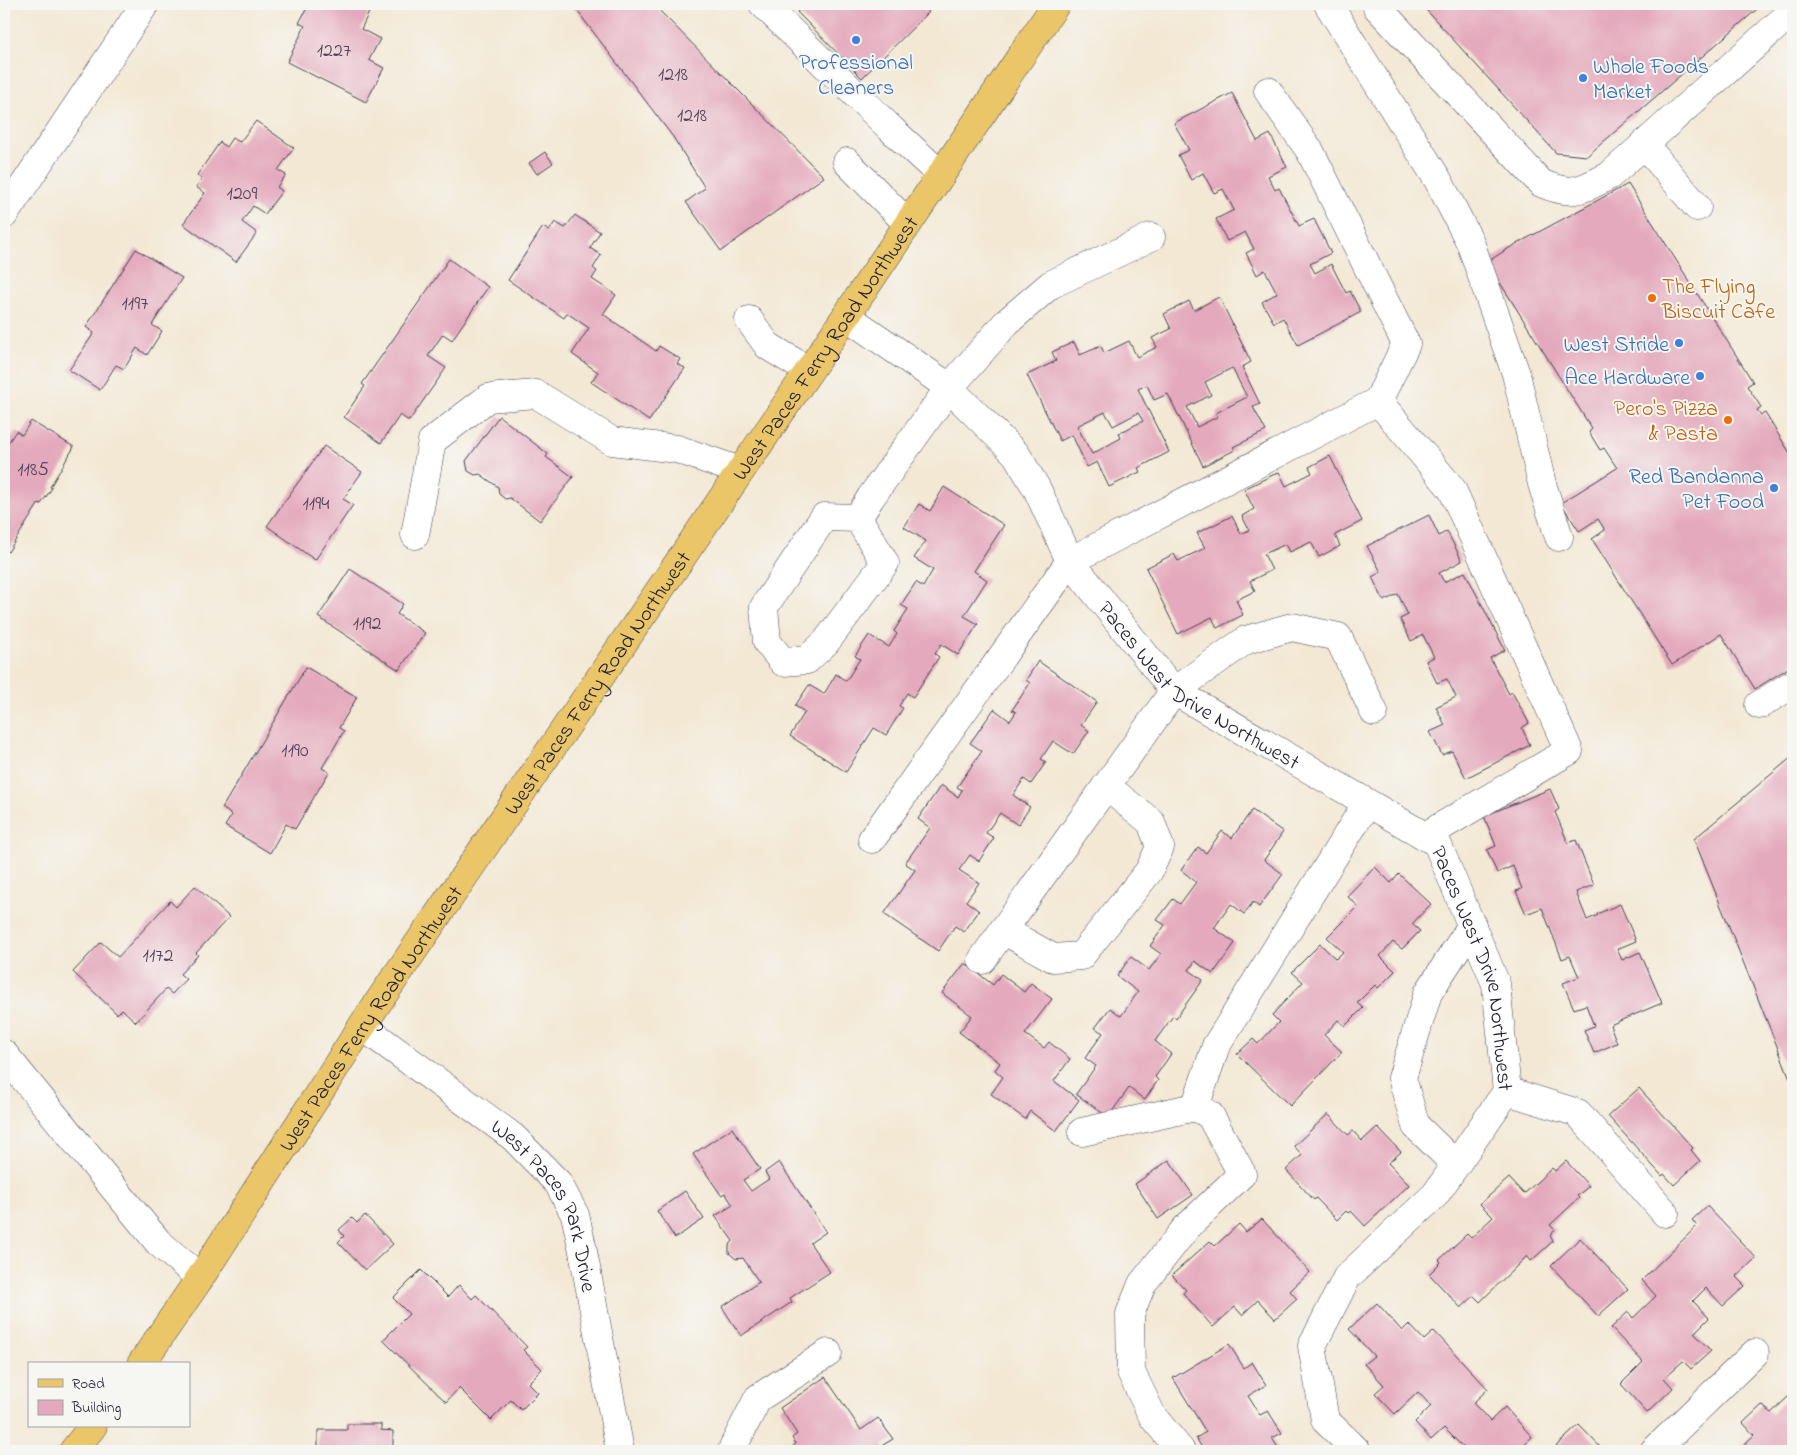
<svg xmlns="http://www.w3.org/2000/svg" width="1797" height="1455" viewBox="0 0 1797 1455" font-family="'Indie Flower',sans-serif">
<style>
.building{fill:#e4a9bc;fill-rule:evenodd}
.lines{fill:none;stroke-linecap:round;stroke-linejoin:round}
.minor-casing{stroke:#414052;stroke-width:29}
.major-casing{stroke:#414052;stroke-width:29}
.minor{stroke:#fff;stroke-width:28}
.major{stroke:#ebc669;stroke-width:28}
.shop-dot{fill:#3f7fe0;stroke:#f6f6f2;stroke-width:2}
.food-dot{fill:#e8710a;stroke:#f6f6f2;stroke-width:2}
.labels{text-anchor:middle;stroke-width:4;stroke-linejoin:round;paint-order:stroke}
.number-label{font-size:20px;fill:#52445b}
.shop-label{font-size:22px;fill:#366cbe;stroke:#f6f6f2;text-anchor:end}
.food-label{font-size:22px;fill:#c56008;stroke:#f6f6f2;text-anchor:start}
.street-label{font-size:22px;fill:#22223b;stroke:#f6f6f2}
</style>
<rect width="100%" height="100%" fill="#f6f6f2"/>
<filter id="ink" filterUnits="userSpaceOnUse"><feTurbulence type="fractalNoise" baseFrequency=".02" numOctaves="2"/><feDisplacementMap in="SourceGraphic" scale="10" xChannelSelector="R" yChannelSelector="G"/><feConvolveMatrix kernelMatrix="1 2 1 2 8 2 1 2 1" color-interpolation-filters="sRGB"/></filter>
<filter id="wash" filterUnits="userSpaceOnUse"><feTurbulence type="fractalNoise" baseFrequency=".0096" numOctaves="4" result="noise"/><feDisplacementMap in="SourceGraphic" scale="20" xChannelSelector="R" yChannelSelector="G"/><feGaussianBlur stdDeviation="1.12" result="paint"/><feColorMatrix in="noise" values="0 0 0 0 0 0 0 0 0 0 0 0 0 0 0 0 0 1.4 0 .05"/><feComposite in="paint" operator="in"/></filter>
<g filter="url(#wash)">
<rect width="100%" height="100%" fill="#f3e8d4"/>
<g id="blocks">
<!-- building -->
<g class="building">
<polygon points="309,4 373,4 361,29 380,39 369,60 384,68 366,102 287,62 305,26 299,23"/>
<polygon points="580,4 653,4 824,177 721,251 686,202 705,188 673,137 575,8"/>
<polygon points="806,4 921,4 929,12 862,78 797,12"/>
<polygon points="1421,4 1763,4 1587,156 1556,153"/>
<polygon points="1232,93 1257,141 1270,134 1287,167 1268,176 1275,190 1279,188 1299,226 1314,219 1331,253 1310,264 1315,273 1331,264 1346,293 1350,291 1361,312 1298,345 1283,318 1274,323 1262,302 1277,293 1265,270 1257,275 1246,253 1254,249 1245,232 1227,241 1216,219 1234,210 1223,189 1214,193 1203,173 1191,180 1178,155 1189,150 1174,123"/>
<polygon points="256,121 294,148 278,170 286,175 277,187 282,191 265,214 253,206 242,222 257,233 236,262 183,224 205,193 196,187 202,179 197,175 220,142 226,147 232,138 240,142"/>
<polygon points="545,152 553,163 537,174 529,163"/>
<polygon points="1628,184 1753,382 1747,386 1761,407 1757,410 1761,415 1765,413 1793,458 1793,665 1755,689 1721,634 1672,665 1592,539 1605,530 1598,519 1579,531 1561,503 1617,468 1604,448 1600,450 1589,432 1592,429 1487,262 1509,248"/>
<polygon points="575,215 600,232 590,248 601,255 593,268 597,271 592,279 616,295 603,314 656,351 659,346 680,359 677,364 685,368 649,421 591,382 598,372 572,354 589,328 567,313 564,318 508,280 543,227 549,231 555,222 565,228"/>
<polygon points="136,249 182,278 152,325 162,331 147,355 137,348 124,369 116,365 100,390 69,370 94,333 86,327"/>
<polygon points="449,259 488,287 452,340 443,334 428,356 446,368 409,421 400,415 381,443 344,417 365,386 362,384"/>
<path d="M1219,297L1251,362L1242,367L1260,404L1253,407L1266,431L1233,447L1235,450L1203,466L1168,394L1154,400L1147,385L1138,389L1169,452L1138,468L1140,472L1109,487L1097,462L1087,467L1072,435L1060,441L1027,375L1056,361L1052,352L1074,342L1080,355L1101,346L1104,353L1129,341L1137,357L1157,347L1152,338L1171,329L1164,314L1189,301L1194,310ZM1232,368L1247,397L1216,413L1217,417L1197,427L1187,407L1211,395L1205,382ZM1105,412L1113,426L1138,413L1143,421L1119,433L1121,438L1092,454L1077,426Z"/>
<polygon points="499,416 548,454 546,457 573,477 540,521 510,498 505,499 499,494 498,487 480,474 475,475 468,471 466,461"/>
<polygon points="31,421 74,447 50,487 52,488 41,504 39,503 8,552 4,549 4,449 16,431 22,435"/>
<polygon points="324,446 362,472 343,499 353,505 315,560 267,526"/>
<polygon points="1330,456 1362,521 1335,535 1340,546 1319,557 1311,542 1290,552 1286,544 1264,554 1272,570 1250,581 1255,591 1236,600 1243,615 1217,628 1212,617 1178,634 1146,568 1174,554 1178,561 1205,548 1197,533 1232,516 1241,534 1249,530 1242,516 1254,509 1244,489 1279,472 1286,486 1312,473 1309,467"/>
<polygon points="944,487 1004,525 974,571 987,580 964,616 978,624 958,655 941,644 935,654 939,657 913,697 907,693 899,706 903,708 886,735 874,728 846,772 790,736 805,712 795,706 809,685 824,694 836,674 846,681 860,659 855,656 869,635 889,647 897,634 894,631 908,609 901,605 916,582 923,587 933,570 914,558 926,541 904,527 919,504 930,511"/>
<polygon points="1429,515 1439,536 1447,531 1462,561 1439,573 1444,582 1465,572 1505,650 1490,658 1509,694 1512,692 1529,723 1522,728 1530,745 1466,778 1452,751 1442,755 1430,732 1445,725 1436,707 1456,697 1447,679 1437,683 1426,661 1434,657 1423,635 1411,641 1400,619 1408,615 1398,594 1384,601 1372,577 1381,572 1367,546"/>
<polygon points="350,569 403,604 397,614 425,633 399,670 318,617"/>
<polygon points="1038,661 1097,702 1081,725 1089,731 1073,754 1053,741 1041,759 1046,762 1031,784 1024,779 1013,795 1030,807 1018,825 1000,813 986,833 994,838 979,861 970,855 959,870 979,883 966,901 979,911 964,932 955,926 938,951 884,914 915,870 905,863 930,828 918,819 941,785 958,797 962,790 957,787 982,751 970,743 994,709 1010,721 1016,712 1012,710 1030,683 1026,680"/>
<polygon points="306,667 357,697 339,728 344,731 322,768 329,772 295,829 286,824 270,853 225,826 232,815 222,808"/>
<polygon points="1793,756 1793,1086 1694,839"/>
<polygon points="1550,789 1559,809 1555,812 1568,843 1576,840 1594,885 1576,892 1587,920 1598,915 1597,914 1620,904 1636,941 1617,949 1622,960 1640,952 1662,1003 1610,1025 1617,1043 1594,1053 1584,1030 1594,1026 1586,1005 1574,1009 1563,983 1579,977 1570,956 1562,959 1542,908 1526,914 1516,891 1522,889 1513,866 1497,873 1487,850 1496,846 1484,816"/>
<polygon points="1252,810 1283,832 1264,860 1283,874 1259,907 1253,902 1244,914 1231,904 1214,928 1235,943 1213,974 1195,961 1189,970 1203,980 1176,1018 1173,1016 1155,1041 1171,1054 1155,1077 1158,1080 1145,1100 1129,1088 1108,1117 1076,1094 1096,1066 1085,1058 1103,1033 1095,1028 1110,1008 1121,1016 1138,992 1117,976 1131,957 1149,970 1161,954 1150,946 1165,925 1157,920 1173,899 1180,904 1196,882 1181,870 1198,847 1206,853 1222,831 1232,838"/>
<polygon points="1375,867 1391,883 1399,874 1431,904 1412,924 1420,931 1402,949 1393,942 1380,956 1395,971 1378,988 1375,985 1357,1003 1363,1008 1345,1026 1338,1020 1324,1035 1342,1052 1290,1106 1237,1054 1253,1039 1258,1044 1279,1022 1272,1015 1303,982 1292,972 1320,944 1336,959 1343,952 1327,937 1358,906 1347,896"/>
<polygon points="195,886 229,917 196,953 198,955 180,974 186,979 172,994 166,989 136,1022 122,1009 117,1014 73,972 101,942 118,957 170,901 176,907"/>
<polygon points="965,963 993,985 1001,974 1024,992 1031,983 1052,999 1025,1034 1044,1048 1049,1042 1070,1059 1054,1081 1079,1100 1056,1131 1030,1111 1025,1119 991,1094 1003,1077 995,1070 1000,1063 959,1032 972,1016 942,993"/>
<polygon points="1639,1088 1693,1148 1691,1150 1700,1161 1674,1185 1664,1174 1662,1176 1608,1116"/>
<polygon points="1328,1114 1348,1135 1353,1131 1362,1141 1377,1127 1401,1152 1388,1163 1409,1185 1365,1226 1351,1211 1348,1213 1346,1211 1337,1220 1316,1198 1314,1200 1286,1170 1302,1155 1294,1146"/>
<polygon points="732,1128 760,1169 743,1180 751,1191 769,1179 765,1172 779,1162 826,1232 810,1243 830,1272 790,1298 792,1302 741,1336 722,1307 759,1282 743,1258 736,1259 729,1253 729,1246 733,1241 715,1216 733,1205 725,1193 721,1195 693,1154"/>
<polygon points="1169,1160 1193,1195 1158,1219 1135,1184"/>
<polygon points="1566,1161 1589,1186 1577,1196 1579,1198 1550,1225 1555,1230 1550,1236 1553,1241 1531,1261 1527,1256 1480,1302 1474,1296 1461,1308 1429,1274 1441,1262 1439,1260 1467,1234 1471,1238 1493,1217 1480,1204 1509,1178 1524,1194 1552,1168 1555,1171"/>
<polygon points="685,1191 704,1219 675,1238 657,1211"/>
<polygon points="1707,1206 1756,1258 1736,1277 1745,1286 1723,1306 1706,1288 1693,1301 1709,1318 1694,1333 1711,1351 1691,1369 1683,1361 1664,1378 1673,1388 1647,1413 1621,1384 1643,1362 1611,1328 1628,1312 1633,1318 1656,1296 1642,1280 1697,1226 1692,1220"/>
<polygon points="365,1215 393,1244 365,1270 338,1242 344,1236 339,1230 352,1218 357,1223"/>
<polygon points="1262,1219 1310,1272 1290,1291 1297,1299 1275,1319 1258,1300 1242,1315 1235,1307 1213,1327 1183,1293 1186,1290 1172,1275 1210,1241 1215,1246 1239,1224 1246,1232"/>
<polygon points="1580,1238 1628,1289 1598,1316 1551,1266"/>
<polygon points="421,1270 448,1297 459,1285 472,1299 476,1295 527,1347 523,1350 542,1369 528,1383 538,1393 521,1410 511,1400 491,1420 459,1388 446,1402 383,1340 409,1314 393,1298"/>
<polygon points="1377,1303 1402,1331 1409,1324 1424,1340 1434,1331 1488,1389 1473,1403 1490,1421 1505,1407 1532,1437 1517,1451 1460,1451 1464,1448 1444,1428 1431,1440 1415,1422 1431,1406 1418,1392 1395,1414 1375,1393 1384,1385 1364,1364 1374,1356 1349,1329"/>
<polygon points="1229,1344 1244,1368 1252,1362 1266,1385 1248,1396 1260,1415 1268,1411 1282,1433 1272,1438 1280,1451 1204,1451 1196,1438 1206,1432 1173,1378"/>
<polygon points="825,1377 861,1430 878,1418 893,1439 883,1445 887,1451 795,1451 792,1447 796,1444 792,1438 797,1434 780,1408"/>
<polygon points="1789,1396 1793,1400 1793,1451 1737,1451 1754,1435 1743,1423 1762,1405 1771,1413"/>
<polygon points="347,1424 381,1424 381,1430 393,1431 393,1449 403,1449 403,1451 318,1451 318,1430 347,1430"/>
<polygon points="1579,1425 1604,1451 1553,1451 1552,1450"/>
</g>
</g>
</g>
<g filter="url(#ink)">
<use href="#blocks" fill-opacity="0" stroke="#414052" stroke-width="1"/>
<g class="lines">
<defs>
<g id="minor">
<polyline points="763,4 891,129 941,175"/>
<polyline points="1328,4 1438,180 1470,242 1516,374 1542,484 1559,537"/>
<path d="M1382,4L1377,7L1541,183C1573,197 1580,190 1609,176L1793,11"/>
<polyline points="1268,91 1310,151 1406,344 1378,401"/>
<polyline points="1644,144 1697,207"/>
<polyline points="847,162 908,224"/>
<polyline points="4,215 145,4"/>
<path id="s1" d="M846,316L946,385L1016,454L1037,489L1070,561L1174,691L1437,843L1496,984L1507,1091L1435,1195L1347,1277L1312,1346L1325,1420L1357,1451"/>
<polyline points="749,320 768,346 809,371"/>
<polyline points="858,518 885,563 826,642 807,660 783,662 767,642 764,607 824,517 858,518 871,497 949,388 1007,322 1050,285 1151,237"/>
<polyline points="415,535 432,441 488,398 536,394 612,441 677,449 740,471"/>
<polyline points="1759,705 1793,684"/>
<polyline points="872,839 1070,561 1378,401 1452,489 1569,751 1425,836"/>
<polyline points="1003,930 1053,958 1081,956 1149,871 1160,847 1151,822 1106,786"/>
<polyline points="982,960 1174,691 1246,640 1292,627 1338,637 1374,712"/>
<path id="s2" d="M362,1026L513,1137L558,1183L575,1215L582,1246L620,1451"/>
<polyline points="4,1054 158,1242 200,1278"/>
<polyline points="1507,1091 1578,1113 1665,1213"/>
<polyline points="1195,1107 1216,1046 1367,803"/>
<polyline points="1082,1132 1195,1107 1210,1115 1242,1174 1186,1228 1142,1284 1130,1314 1131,1372 1153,1417 1181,1451"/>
<polyline points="1456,1165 1416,1126 1402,1078 1428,993 1472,925"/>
<polyline points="733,1451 733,1447 758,1398 828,1353"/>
<polyline points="1654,1451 1755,1353"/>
</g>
<g id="major">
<path id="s3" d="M141,1364L200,1278L362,1026L809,371L1056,4"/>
<polyline points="73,1451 93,1426"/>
</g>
</defs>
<!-- minor casing -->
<use href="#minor" class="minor-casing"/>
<!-- major casing -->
<use href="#major" class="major-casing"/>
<!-- minor -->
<use href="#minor" class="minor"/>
<!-- major -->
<use href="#major" class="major"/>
</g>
</g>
<!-- markers -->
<g class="shop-dot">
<circle cx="856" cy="40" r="5"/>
<circle cx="1583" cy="78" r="5"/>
<circle cx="1679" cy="343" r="5"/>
<circle cx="1700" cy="376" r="5"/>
<circle cx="1774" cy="488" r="5"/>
</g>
<g class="food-dot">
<circle cx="1652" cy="298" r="5"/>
<circle cx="1728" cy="420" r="5"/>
</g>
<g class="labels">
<!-- number labels -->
<g class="number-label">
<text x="334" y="56">1227</text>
<text x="673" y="80">1218</text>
<text x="692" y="121">1218</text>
<text x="242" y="199">1209</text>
<text x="135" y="309">1197</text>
<text x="33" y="475">1185</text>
<text x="316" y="509">1194</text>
<text x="367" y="629">1192</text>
<text x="295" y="756">1190</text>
<text x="158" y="961">1172</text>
</g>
<!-- shop labels -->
<g class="shop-label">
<text x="856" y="69" text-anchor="middle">Professional<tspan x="856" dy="25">Cleaners</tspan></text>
<text x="1593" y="73" text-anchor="start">Whole Foods<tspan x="1593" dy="25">Market</tspan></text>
<text x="1669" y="351">West Stride</text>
<text x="1690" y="384">Ace Hardware</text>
<text x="1764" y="483">Red Bandanna<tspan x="1764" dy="25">Pet Food</tspan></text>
</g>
<!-- food labels -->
<g class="food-label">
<text x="1662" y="293">The Flying<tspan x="1662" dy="25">Biscuit Cafe</tspan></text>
<text x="1718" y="415" text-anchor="end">Pero's Pizza<tspan x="1718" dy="25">&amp; Pasta</tspan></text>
</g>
<!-- street labels -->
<g class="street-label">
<text dy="8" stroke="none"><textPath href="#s3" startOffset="1225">West Paces Ferry Road Northwest</textPath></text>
<text dy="8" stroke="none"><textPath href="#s3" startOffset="820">West Paces Ferry Road Northwest</textPath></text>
<text dy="8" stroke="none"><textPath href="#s1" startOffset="522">Paces West Drive Northwest</textPath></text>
<text dy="8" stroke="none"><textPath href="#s1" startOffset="942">Paces West Drive Northwest</textPath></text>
<text dy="8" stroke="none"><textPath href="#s3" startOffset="415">West Paces Ferry Road Northwest</textPath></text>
<text dy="8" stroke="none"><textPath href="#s2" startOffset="265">West Paces Park Drive</textPath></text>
</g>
</g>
<!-- margin -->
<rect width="1797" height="1455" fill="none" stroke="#f6f6f2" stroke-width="20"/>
<!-- legend -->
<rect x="28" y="1362" width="162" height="65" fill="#f6f6f2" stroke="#a1a1a9"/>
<rect x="38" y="1379" width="25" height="8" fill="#ebc669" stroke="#a1a1a9"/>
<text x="72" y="1388" font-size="15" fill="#22223b">Road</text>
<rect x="38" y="1400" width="25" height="15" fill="#e4a9bc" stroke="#a1a1a9"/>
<text x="72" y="1412" font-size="15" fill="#22223b">Building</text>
</svg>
